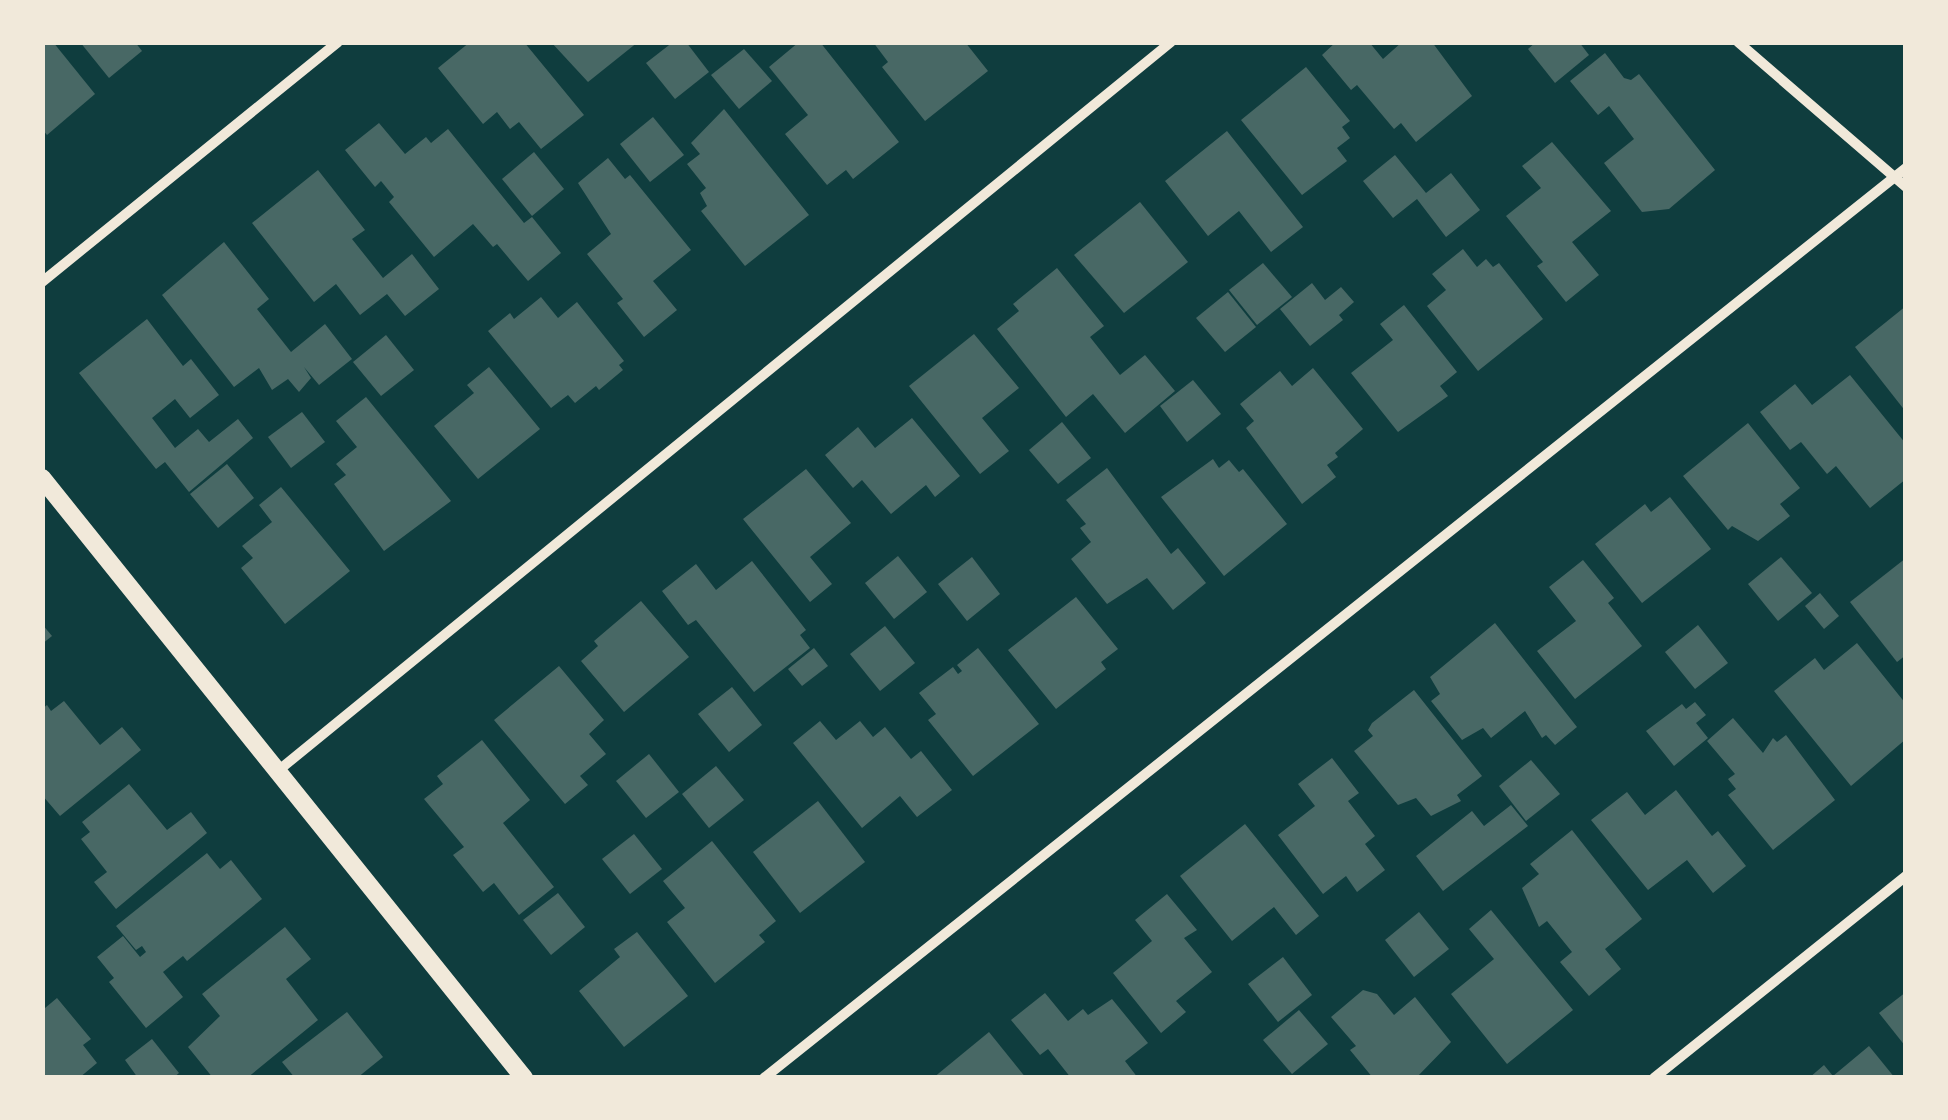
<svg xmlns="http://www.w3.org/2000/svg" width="1948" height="1120" viewBox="0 0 1948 1120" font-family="'Fira Sans Condensed',sans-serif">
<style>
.building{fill:#486865}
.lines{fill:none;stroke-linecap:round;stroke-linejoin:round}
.minor{stroke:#f1e9da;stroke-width:10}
.tertiary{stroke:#f1e9da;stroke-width:18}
</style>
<rect width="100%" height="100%" fill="#0f3d3e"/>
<!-- building -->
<g class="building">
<polygon points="42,42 53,42 95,94 47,135 42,129"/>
<polygon points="80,42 135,42 142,51 109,78"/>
<polygon points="470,42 524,42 584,115 541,149 519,122 510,129 497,112 483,124 438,68"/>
<polygon points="551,42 638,42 588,82"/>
<polygon points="673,42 686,42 709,72 675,99 646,63"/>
<polygon points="799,42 820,42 899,142 853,179 846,170 827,185 785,134 808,115 769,67"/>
<polygon points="873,42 965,42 988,71 925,121 882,67 888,62"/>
<polygon points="1336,42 1369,42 1383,59 1402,42 1432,42 1472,96 1416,142 1401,123 1394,129 1357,85 1351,90 1322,55"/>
<polygon points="1536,42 1579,42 1589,55 1555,83 1528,49"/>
<polygon points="744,49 772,81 739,109 711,75"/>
<polygon points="1605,53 1624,78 1631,80 1639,74 1715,170 1669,209 1642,212 1604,163 1634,139 1609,106 1598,115 1570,81"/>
<polygon points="1306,67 1350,121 1342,127 1350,138 1337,148 1347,161 1302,195 1241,120"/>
<polygon points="724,109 809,215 745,266 701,211 707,206 700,193 706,188 687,164 700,154 691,143"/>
<polygon points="653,117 684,155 650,182 620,144"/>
<polygon points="379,123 405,154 426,137 431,143 448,129 524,223 532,217 561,253 528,281 497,244 493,247 473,224 434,257 389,202 394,197 381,181 375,187 345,150"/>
<polygon points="1227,131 1303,227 1271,252 1239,211 1208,236 1165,181"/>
<polygon points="1552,142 1611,211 1572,242 1599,275 1566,302 1537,266 1543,262 1506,216 1541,188 1522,166"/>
<polygon points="534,152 564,189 532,216 502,179"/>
<polygon points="1395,155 1426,193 1451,173 1480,210 1446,237 1417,199 1393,218 1363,181"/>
<polygon points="608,158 625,179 630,175 691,250 653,281 677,310 644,337 617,303 623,299 587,254 611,234 578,183"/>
<polygon points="318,170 365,230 352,239 383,278 412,254 439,289 405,316 387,294 360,315 336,284 314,302 252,223"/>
<polygon points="1140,202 1188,262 1124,313 1074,255"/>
<polygon points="224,242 269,299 257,309 291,352 325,324 352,359 319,385 304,367 311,378 299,392 288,379 272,390 259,368 234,387 162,295"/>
<polygon points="1463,249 1477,267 1486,259 1493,267 1499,263 1543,319 1478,371 1427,306 1446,290 1432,274"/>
<polygon points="1263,263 1292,297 1257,325 1229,290"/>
<polygon points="1057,268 1104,326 1090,337 1120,375 1145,355 1175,391 1125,433 1093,394 1066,417 997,329 1019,311 1013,304"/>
<polygon points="1312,283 1325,300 1341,287 1354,302 1339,315 1343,320 1310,346 1280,309"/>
<polygon points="1228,292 1256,327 1225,352 1196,318"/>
<polygon points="541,297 558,318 577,302 624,361 619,365 623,370 599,390 596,386 575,403 568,395 551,408 488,331 510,313 514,319"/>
<polygon points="1404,305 1457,372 1440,386 1448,396 1398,432 1351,373 1393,340 1380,324"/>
<polygon points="1906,306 1906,412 1855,347"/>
<polygon points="147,319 183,366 191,359 219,395 190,418 175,399 152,418 175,448 198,429 209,442 238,419 253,438 189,492 165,462 156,469 79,373"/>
<polygon points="974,334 1019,388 982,418 1009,451 980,474 909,386"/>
<polygon points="386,335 414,370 381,396 353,362"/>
<polygon points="489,367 540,429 478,479 434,426 474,393 467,385"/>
<polygon points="1313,368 1363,429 1335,453 1338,457 1327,465 1336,477 1302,504 1246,428 1254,421 1240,404 1280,371 1292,386"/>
<polygon points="1850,375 1906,444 1906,479 1870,508 1836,466 1827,474 1801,442 1790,450 1760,412 1795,384 1812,405"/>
<polygon points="1193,380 1221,414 1187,442 1160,406"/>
<polygon points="366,397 451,501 384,551 334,484 346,475 336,464 357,447 336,421"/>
<polygon points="302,412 325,442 291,468 268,437"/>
<polygon points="912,418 960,476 935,497 926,485 891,514 862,480 853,488 825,455 858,427 875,448"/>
<polygon points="1062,422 1091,458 1058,484 1029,450"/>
<polygon points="1748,423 1800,488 1780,504 1790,516 1758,541 1732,526 1728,530 1683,476"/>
<polygon points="1213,459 1219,468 1229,460 1239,472 1243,469 1287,524 1224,576 1161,497"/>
<polygon points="227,464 254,498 218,528 190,494"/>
<polygon points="1107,468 1171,554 1178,548 1206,583 1173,610 1147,578 1107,604 1071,559 1091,542 1080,528 1086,524 1066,500"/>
<polygon points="806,469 851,523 810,557 832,584 810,602 743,519"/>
<polygon points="281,487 350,571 285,624 241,568 253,558 242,546 272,522 259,505"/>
<polygon points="1670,497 1711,549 1642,603 1595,544 1645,504 1651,512"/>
<polygon points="898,556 927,592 894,619 865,583"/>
<polygon points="972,557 1000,594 967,621 938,584"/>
<polygon points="1781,557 1812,593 1778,621 1748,584"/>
<polygon points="1906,558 1906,655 1897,662 1850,602"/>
<polygon points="1583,560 1614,598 1608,603 1642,646 1575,699 1537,651 1576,621 1549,587"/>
<polygon points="752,561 806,630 800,635 810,648 754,692 696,620 688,625 662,591 696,564 716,590"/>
<polygon points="1820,593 1839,616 1824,629 1805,606"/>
<polygon points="1076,597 1118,649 1101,662 1106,669 1056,709 1008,650"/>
<polygon points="641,601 689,657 624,712 581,661 598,646 594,641"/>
<polygon points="1495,623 1577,727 1555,745 1546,735 1542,738 1525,711 1491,738 1483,728 1462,740 1431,701 1440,694 1430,677"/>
<polygon points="42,624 52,636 42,644"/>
<polygon points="1698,625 1728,663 1695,689 1665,652"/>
<polygon points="885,626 915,663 880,691 850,654"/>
<polygon points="1857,643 1906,704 1906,739 1851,786 1774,691 1815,658 1824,670"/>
<polygon points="814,648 828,666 802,686 788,669"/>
<polygon points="978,648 1039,724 973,776 928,720 936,714 919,693 953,667 958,674 962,671 957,665"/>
<polygon points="559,666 604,720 589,734 606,754 580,776 588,785 565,804 494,720"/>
<polygon points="732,687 762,725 729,752 698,714"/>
<polygon points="1414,690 1482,776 1457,795 1461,801 1431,816 1416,798 1398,805 1354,751 1373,736 1368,730 1372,723"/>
<polygon points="64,701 100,745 122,727 141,750 60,816 42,795 42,709 47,705 51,711"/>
<polygon points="1695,702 1706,715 1696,723 1708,738 1674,766 1646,731 1682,704 1686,709"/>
<polygon points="1733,718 1763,753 1773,738 1777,742 1786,735 1835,800 1773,850 1728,795 1736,789 1728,779 1735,774 1707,741"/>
<polygon points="820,721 836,740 860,721 873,737 885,727 911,759 921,751 952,790 917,817 900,796 862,828 793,743"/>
<polygon points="482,740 530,800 503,823 554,887 519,915 494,883 483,892 453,855 464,847 424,799 443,784 437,776"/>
<polygon points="649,754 679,792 646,818 616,781"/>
<polygon points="1332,758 1359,793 1348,801 1375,836 1365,844 1385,870 1357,892 1346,876 1323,894 1278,835 1315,806 1298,784"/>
<polygon points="1531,760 1560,794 1526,821 1499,786"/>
<polygon points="716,766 744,800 709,828 682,794"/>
<polygon points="129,784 167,830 191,812 207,833 116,909 94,882 107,872 81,839 90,832 82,822"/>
<polygon points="1676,790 1712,836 1718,831 1746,866 1713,893 1687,860 1648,890 1591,820 1627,792 1645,815"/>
<polygon points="818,801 865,862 800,913 753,852"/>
<polygon points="1511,805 1528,826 1443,891 1416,856 1472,811 1484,826"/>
<polygon points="1245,824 1319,916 1296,935 1274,907 1232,941 1180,876"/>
<polygon points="1572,830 1642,919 1605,949 1621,969 1589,996 1560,962 1572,952 1547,921 1539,927 1522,888 1539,874 1530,864"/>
<polygon points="634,834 662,869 630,894 602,859"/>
<polygon points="712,841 776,921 759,935 765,942 715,983 667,922 685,908 663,881"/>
<polygon points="207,853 220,869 231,860 262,899 187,961 183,956 163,972 183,997 146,1028 109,982 114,978 97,957 123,936 140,957 146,952 142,946 136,950 116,926"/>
<polygon points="558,893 585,927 551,955 523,920"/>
<polygon points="1167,894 1197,930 1184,938 1212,972 1176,1001 1186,1012 1161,1033 1113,973 1152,941 1135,920"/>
<polygon points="1491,910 1573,1010 1507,1064 1451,994 1494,959 1469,929"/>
<polygon points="1419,912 1449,949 1414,977 1385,940"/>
<polygon points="285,927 311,959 286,979 318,1020 247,1078 213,1078 188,1047 220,1016 202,994"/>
<polygon points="637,932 688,996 624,1047 579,991 620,957 614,949"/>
<polygon points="1283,957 1312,995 1278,1022 1248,984"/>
<polygon points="1363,990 1377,994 1394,1015 1415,997 1451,1042 1416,1078 1373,1078 1350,1050 1356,1046 1331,1017"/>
<polygon points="1906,992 1906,1047 1879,1013"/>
<polygon points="1045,993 1068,1021 1083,1009 1088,1015 1112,999 1148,1043 1125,1061 1138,1078 1071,1078 1048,1049 1040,1055 1011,1020"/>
<polygon points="57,998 91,1039 83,1045 97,1063 79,1078 42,1078 42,1004 45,1008"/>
<polygon points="1299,1010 1328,1044 1292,1074 1263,1040"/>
<polygon points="347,1012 383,1057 357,1078 295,1078 282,1062"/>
<polygon points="989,1032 1026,1078 933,1078"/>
<polygon points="152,1039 179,1073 173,1078 138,1078 125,1060"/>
<polygon points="1869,1046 1895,1078 1809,1078 1824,1065 1833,1076"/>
</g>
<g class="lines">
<!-- minor -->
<g class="minor">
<polyline points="1738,42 1906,187"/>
<polyline points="42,282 338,42"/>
<polyline points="279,770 1171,42"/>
<polyline points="764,1078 1906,168"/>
<polyline points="1654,1078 1906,876"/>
</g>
<!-- tertiary -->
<polyline class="tertiary" points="42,478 524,1078"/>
</g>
<!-- border -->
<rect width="1948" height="1120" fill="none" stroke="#f1e9da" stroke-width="90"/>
</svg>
